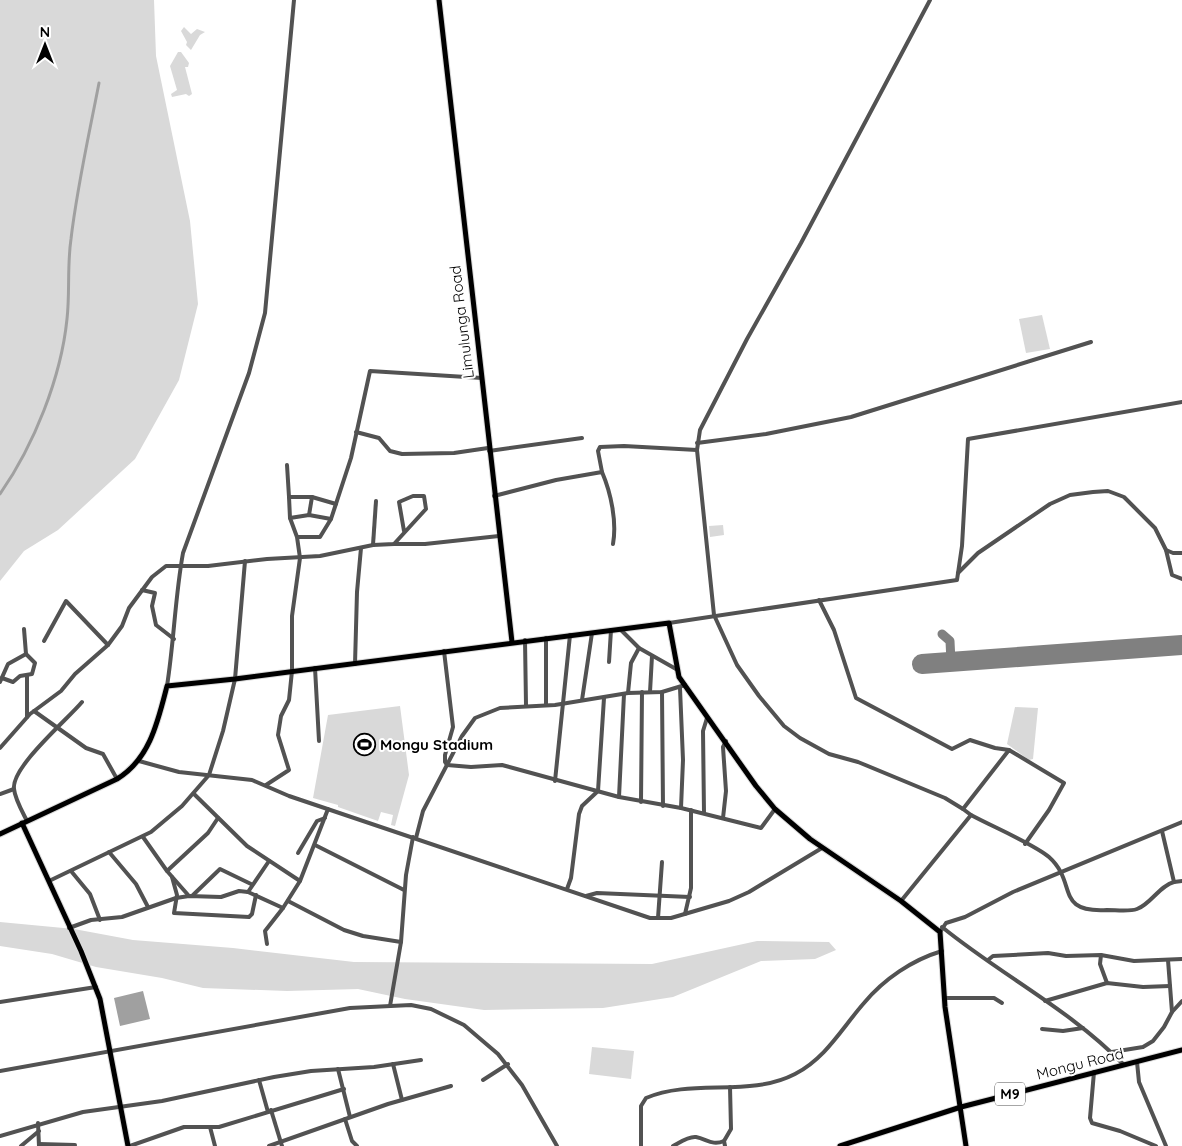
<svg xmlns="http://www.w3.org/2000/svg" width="1182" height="1146" viewBox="0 0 1182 1146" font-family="Quicksand,sans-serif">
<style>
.green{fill:#d9d9d9}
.water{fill:#a0a0a0}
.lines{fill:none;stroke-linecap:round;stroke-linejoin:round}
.canal{stroke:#a0a0a0;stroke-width:3}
.taxiway{stroke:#808080;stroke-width:9}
.runway{stroke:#808080;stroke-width:20}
.major-casing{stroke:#dbdbdb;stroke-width:7}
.minor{stroke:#525252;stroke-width:4}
.major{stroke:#000;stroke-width:5}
.labels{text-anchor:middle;stroke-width:4;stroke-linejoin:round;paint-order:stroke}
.shield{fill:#fff;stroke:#4c4c4c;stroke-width:1}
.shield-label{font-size:14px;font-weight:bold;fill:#000}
.street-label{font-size:15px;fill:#000;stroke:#fff}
.poi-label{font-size:15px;font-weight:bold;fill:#000;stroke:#fff;text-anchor:start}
</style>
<rect width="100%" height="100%" fill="#fff"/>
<!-- green -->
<g class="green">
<polygon points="0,0 154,0 156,56 190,221 198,304 179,380 135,459 58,530 24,551 0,581"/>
<polygon points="184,27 191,34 197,29 205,32 200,35 191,50 186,45 187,42 181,31"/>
<polygon points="178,52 181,52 189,63 188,67 185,67 192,94 189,96 186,94 172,97 171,94 177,90 170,66"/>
<polygon points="1042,315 1050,349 1026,353 1019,319"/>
<polygon points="723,525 724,535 710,537 709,526"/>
<polygon points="400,706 409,775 395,826 391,825 393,815 381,812 378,821 338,807 338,805 313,798 328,715"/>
<polygon points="1015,707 1038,708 1033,759 1029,760 1007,744"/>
<polygon points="0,922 74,929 133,940 233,948 354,962 652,964 757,941 829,942 836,950 815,959 761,961 673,997 603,1008 484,1010 405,999 358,989 287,991 203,988 162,978 96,967 52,954 0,946"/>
<polygon points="592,1047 634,1051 631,1079 589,1074"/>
</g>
<!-- water -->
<polygon class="water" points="143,991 150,1019 120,1026 114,998"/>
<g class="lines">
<!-- canal -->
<path class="canal" d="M 0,494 C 34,445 61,378 67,319 C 70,293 67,266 71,239 C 77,187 89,135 99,83"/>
<!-- taxiway -->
<polyline class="taxiway" points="942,634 950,641 951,662"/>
<!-- runway -->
<polyline class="runway" points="922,664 1182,645"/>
<defs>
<g id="major">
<polyline points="439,0 512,642"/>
<polyline points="22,823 81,951 100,999 128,1146"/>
<path d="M 0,834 L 117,779 C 150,759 158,721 167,686 L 235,679 L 669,623 L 679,677 L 756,786 L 775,809 L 810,839 L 901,901 L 940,932 L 945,1007 L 966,1146"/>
<polyline points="840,1146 961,1107 1182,1050"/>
</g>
</defs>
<!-- major casing -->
<use href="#major" class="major-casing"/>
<!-- minor -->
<g class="minor">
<polyline points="930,0 801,243 747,339 700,430 697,450 714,615 737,665 759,696 784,726 800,738 829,754 858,762 945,798 963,809"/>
<polyline points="356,432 379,438 390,451 402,454 454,453 488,448"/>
<polyline points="697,443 766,434 851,417 1091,342"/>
<polyline points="489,451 582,438"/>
<polyline points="287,465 289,497 312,497 336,504"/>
<polyline points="602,472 598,451 600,447 624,446 697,450"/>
<path d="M 494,496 L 556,480 L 602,472 C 611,493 617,522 613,544"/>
<polyline points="289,497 290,518"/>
<polyline points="309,515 312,497"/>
<polyline points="331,519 351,458 370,371 482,378"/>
<polyline points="394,544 425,544 499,536"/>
<polyline points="373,545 376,501"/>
<polyline points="1166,550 1172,575 1182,579"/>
<polyline points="958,573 978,553 1050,504 1070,495 1093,492 1108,491 1124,497 1155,528 1166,550 1173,553 1182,553"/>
<polyline points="142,590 155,593 152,606 156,625 174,639"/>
<polyline points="819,600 834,630 856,698 952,749 970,740 995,748 1009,750"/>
<polyline points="669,623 957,580 962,546 968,439 1182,402"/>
<polyline points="620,629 639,648 676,669"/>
<polyline points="525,640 526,705"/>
<polyline points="44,641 66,601 108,645"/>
<polyline points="444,651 453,727 445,755 445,762 447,765 471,767 502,765 619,797 681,808 761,828 775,809"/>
<polyline points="609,662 611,630"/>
<polyline points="355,664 357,592 361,548"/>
<polyline points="315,668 319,741"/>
<polyline points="2,678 13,682 20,676 32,674 35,663 26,654"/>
<polyline points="0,682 8,664 26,654 24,629"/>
<path d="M 167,686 C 174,642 175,597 183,553 L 249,373 L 265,313 L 294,0"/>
<polyline points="680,688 683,760 681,808"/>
<polyline points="650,692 652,656"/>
<polyline points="662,692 663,806"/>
<polyline points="628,693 631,663 639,648"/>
<polyline points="582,700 592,633"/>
<polyline points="546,705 546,638"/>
<polyline points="34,711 86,748 103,754 117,779"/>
<polyline points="27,717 27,676"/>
<polyline points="0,748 30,714 61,691 75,674 108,645 122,626 129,608 152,577 166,566 208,566 267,559 320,556 373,545 394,544 426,509 424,496 413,496 399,502 404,531"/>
<polyline points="139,761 179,772 252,780 289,796 650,918 671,918 729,901 749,892 822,848"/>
<polyline points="555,781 570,635"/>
<polyline points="266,785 289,770 278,735 281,716 289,700 292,671 292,616 300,558 297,537 290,518 309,515 331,519 320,537 297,537"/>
<polyline points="0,794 14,789"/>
<polyline points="194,794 247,846 300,881"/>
<polyline points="619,797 624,694"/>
<polyline points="641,802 642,692"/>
<polyline points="704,813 703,731 707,718"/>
<polyline points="971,815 963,809 1009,750 1064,783 1049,810 1025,844"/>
<polyline points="723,818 726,791 723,747 726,741"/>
<path d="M 27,821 C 22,811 15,799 14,789 C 11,767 68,719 82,702"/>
<polyline points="143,837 167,871 189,896"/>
<polyline points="416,838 423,811 462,736 475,718 500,708 555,705 628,693 662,692 685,685"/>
<polyline points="315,845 404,890"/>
<polyline points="109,852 136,884 148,907"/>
<polyline points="298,853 317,821 325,818"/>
<polyline points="71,871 90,894 100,920"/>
<polyline points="167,871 208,833 218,818"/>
<polyline points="172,877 177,895 174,913 249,917 252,914 256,895"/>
<polyline points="49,881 151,832 182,806 209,775 223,731 235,679 245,561"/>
<polyline points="1174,882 1182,881"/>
<polyline points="567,889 571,878 579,814 582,806 598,791 604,698"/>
<polyline points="248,892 269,861"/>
<polyline points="192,896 220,869 251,884"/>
<polyline points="586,896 597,893 690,897"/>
<polyline points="288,901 344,930 363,936 401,942"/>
<path d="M 901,901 L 971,815 C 991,826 1034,844 1049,857 C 1078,883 1054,913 1107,910 C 1116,910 1129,912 1137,909 C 1151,904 1159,886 1174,882 L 1162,831"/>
<polyline points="685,914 691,888 691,810"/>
<polyline points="658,918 662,862"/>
<path d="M 942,927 C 1001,975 1071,1010 1124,1065"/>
<polyline points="69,928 91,920 122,917 176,898 189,896 221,897 239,891 248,892 283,908"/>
<polyline points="940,932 946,923 965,917 1013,892 1182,822"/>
<polyline points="267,944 265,931 283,908 300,881 328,809"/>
<polyline points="1101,955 1100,964 1107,983"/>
<polyline points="988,960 993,956 1048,953 1066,956 1101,955 1134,961 1182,959"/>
<polyline points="944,998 994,998 1002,1003"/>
<polyline points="1045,1001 1107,983 1143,987 1170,986"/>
<polyline points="0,1002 96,987"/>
<polyline points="390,1006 401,942 406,875 413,837"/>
<polyline points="1172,1012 1182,1001"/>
<polyline points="1042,1029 1063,1031 1083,1028"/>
<polyline points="1112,1052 1143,1047 1153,1041 1164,1027 1172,1012 1168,960"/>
<polyline points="1137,1062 1139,1082 1166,1146"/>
<polyline points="393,1064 402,1100"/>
<polyline points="338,1069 350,1117"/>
<polyline points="0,1071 350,1008 411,1005 431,1009 464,1025 498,1054 522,1085 557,1146"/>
<polyline points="1094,1072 1090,1118 1092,1123 1120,1131 1156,1146"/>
<polyline points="259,1080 268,1112"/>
<polyline points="483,1080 508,1064"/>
<polyline points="271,1110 282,1146"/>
<polyline points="345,1119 352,1141 357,1146"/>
<polyline points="38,1123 39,1146"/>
<polyline points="210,1127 215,1146"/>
<polyline points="0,1136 83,1112 162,1101 274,1077 311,1071 374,1067 421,1060"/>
<polyline points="39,1144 75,1145"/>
<polyline points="21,1146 39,1131"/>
<polyline points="130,1146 184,1127 219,1127 344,1089"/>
<polyline points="269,1146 388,1104 451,1086"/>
<path d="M 641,1146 L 641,1106 L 646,1098 C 693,1078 749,1098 795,1074 C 826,1058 842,1028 864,1003 C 884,979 912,960 942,951"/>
<path d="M 673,1146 C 679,1143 688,1136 696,1137 C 707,1139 712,1146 724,1141"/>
<polyline points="725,1146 724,1141 731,1129 730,1087"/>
</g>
<!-- major -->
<use href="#major" class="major"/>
</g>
<!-- icons -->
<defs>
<symbol id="stadium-ring" viewBox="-11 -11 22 22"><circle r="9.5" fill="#fff" stroke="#000" stroke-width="1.5"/><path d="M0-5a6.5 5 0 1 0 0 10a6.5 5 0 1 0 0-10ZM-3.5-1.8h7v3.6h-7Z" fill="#000"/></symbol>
</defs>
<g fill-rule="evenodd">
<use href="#stadium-ring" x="352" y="732" width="25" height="25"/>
</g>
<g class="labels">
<!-- shield labels -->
<rect class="shield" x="995" y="1082.5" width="30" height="23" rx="4"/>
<g class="shield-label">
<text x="1010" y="1099">M9</text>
</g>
<!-- street labels -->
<g class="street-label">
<text transform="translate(462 322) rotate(-97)" y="5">Limulunga Road</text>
<text transform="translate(1080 1064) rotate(-14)" y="5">Mongu Road</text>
</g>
<!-- poi labels -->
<g class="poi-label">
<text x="380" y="750">Mongu Stadium</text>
</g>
</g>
<!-- north arrow -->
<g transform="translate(45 45)" stroke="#ffffff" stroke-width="4" paint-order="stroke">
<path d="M0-4L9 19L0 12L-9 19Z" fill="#000000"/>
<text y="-8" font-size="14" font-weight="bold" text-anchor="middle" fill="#000000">N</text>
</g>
</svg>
